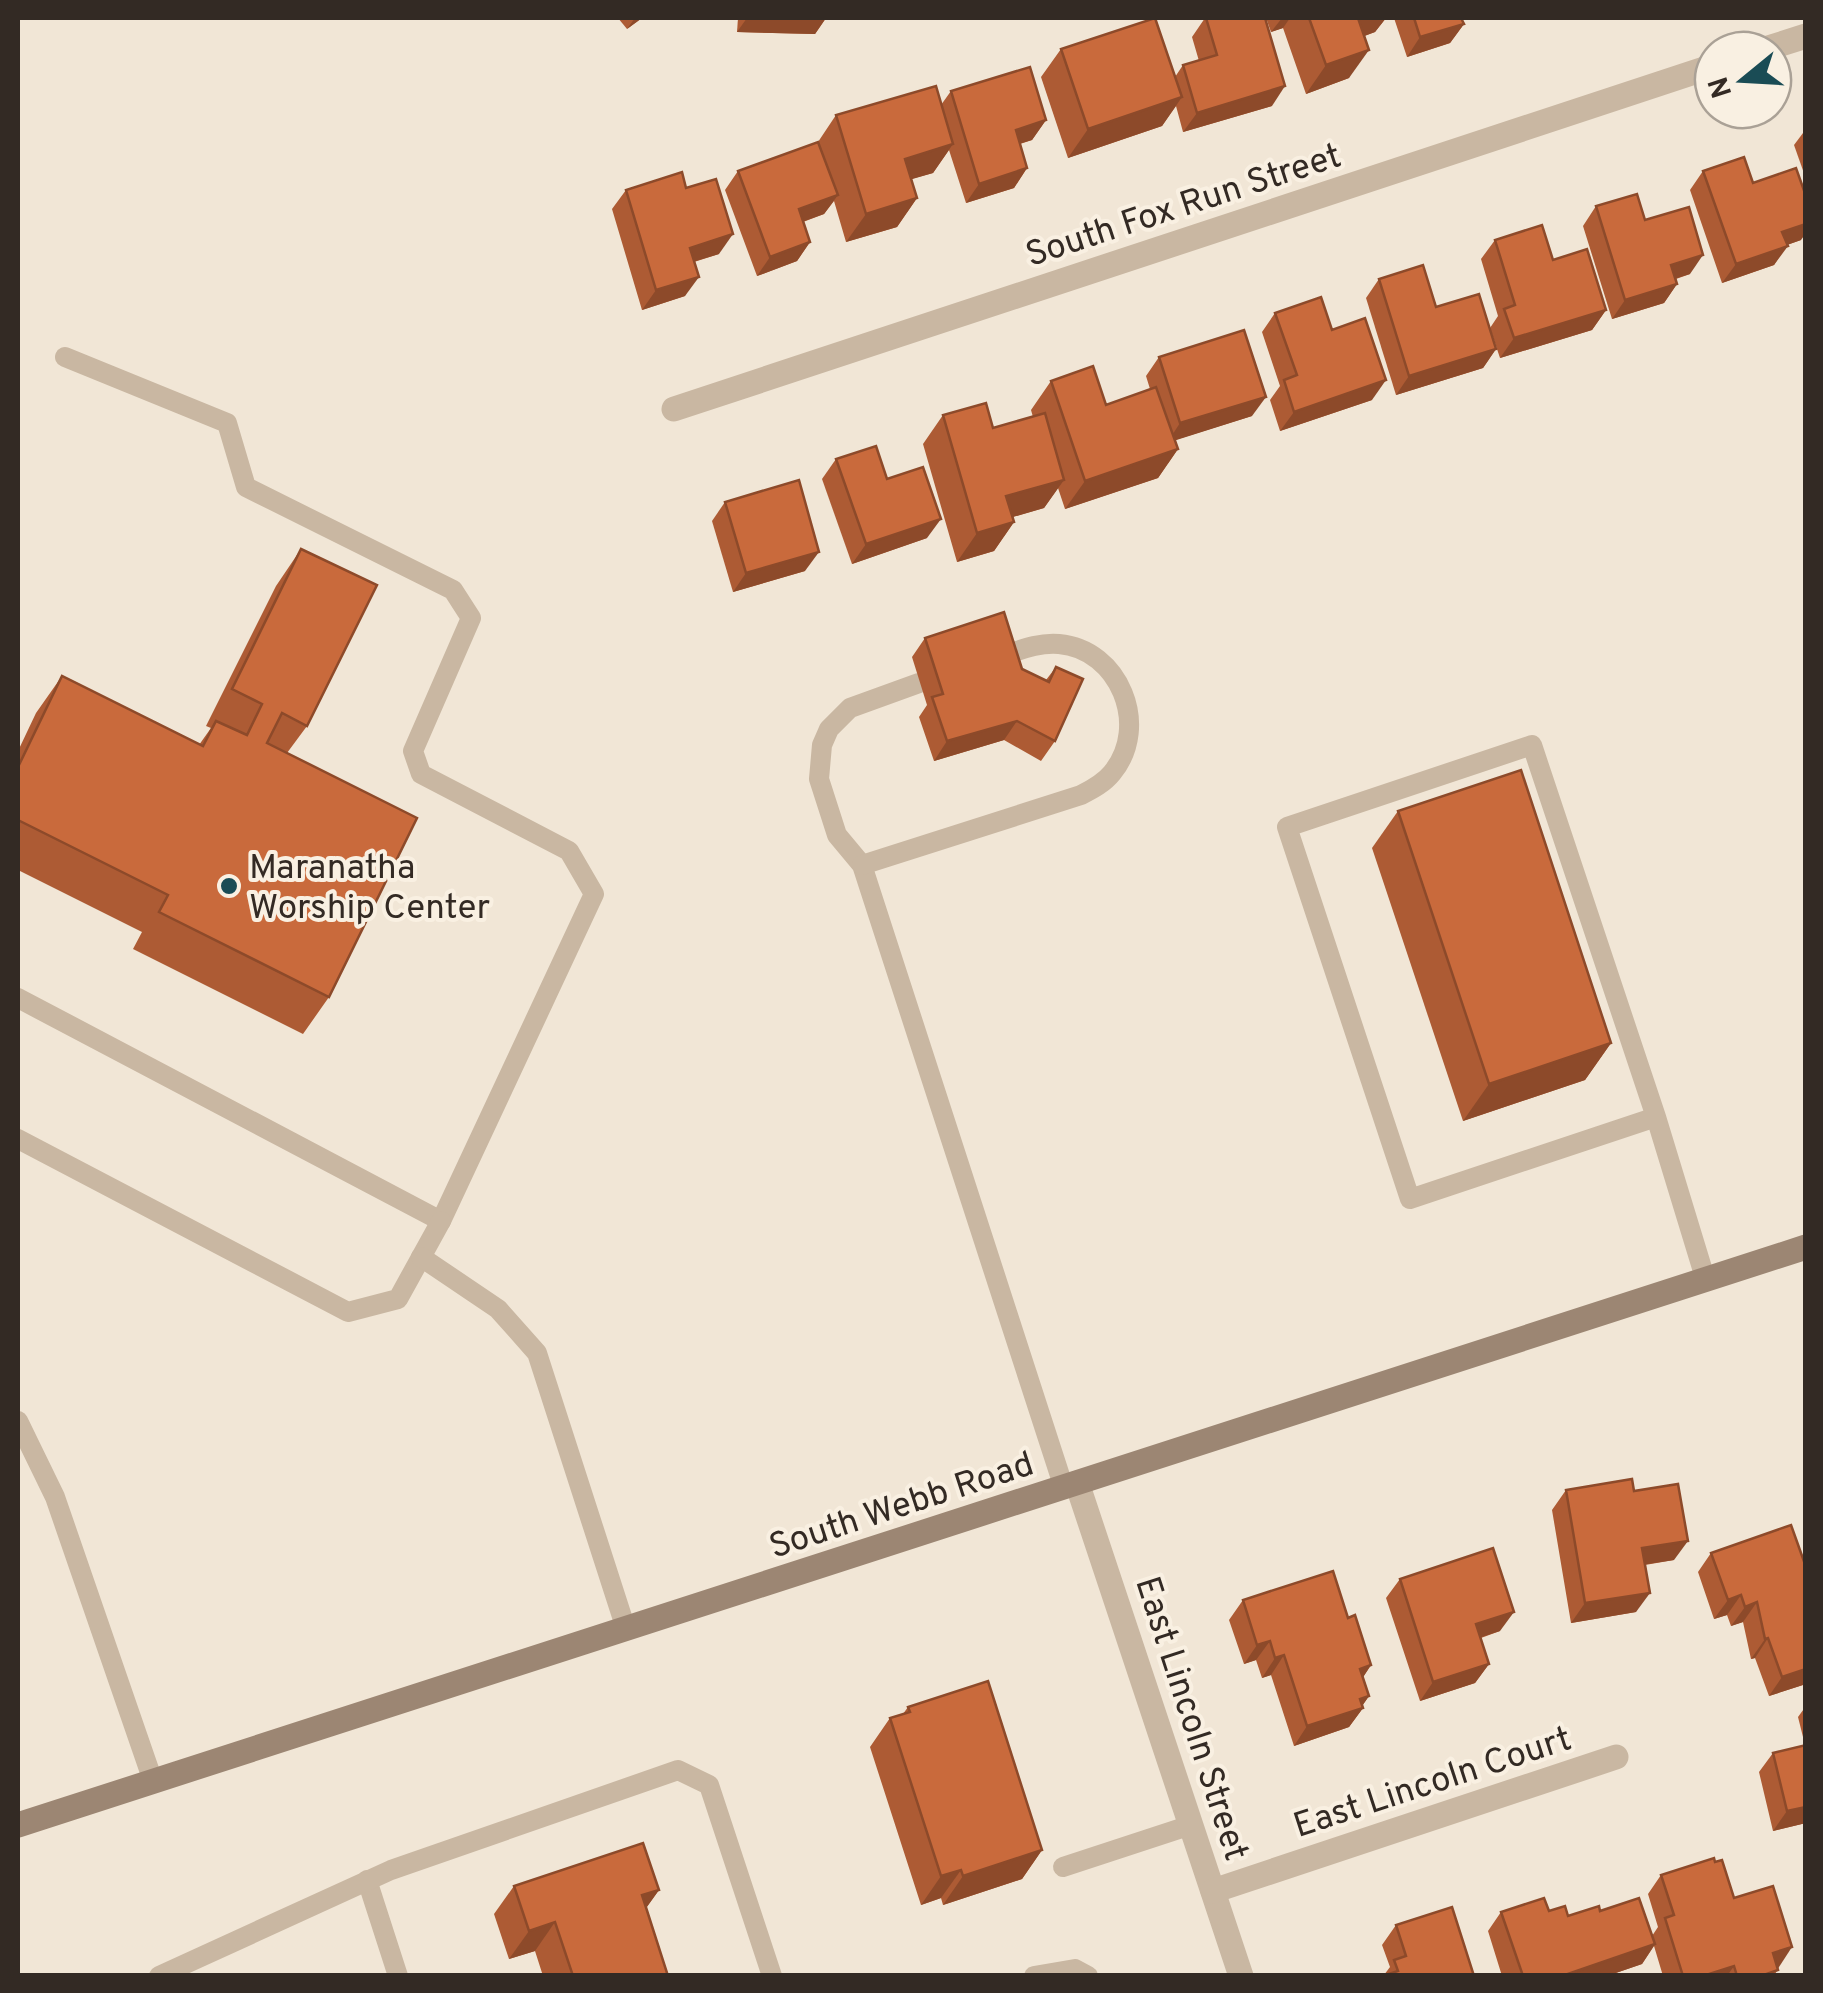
<svg xmlns="http://www.w3.org/2000/svg" width="1823" height="1993" viewBox="0 0 1823 1993" font-family="Overpass,sans-serif">
<style>
.lines{fill:none;stroke-linecap:round;stroke-linejoin:round}
.service{stroke:#c9b7a2;stroke-width:20}
.minor{stroke:#c9b7a2;stroke-width:25}
.secondary{stroke:#9c8673;stroke-width:25}
.wall{fill:#ad5b34}
.shaded-wall{fill:#8d4a2a}
.building{fill:#c96a3c;stroke:#8d4a2a;stroke-width:2.5}
.poi-dot{fill:#1a4c55;stroke:#f9f0e2;stroke-width:4}
.labels{text-anchor:middle;stroke-width:8;stroke-linejoin:round;paint-order:stroke}
.street-label{font-size:35px;fill:#332a24;stroke:#f9f0e2}
.poi-label{font-size:35px;fill:#332a24;stroke:#f9f0e2;text-anchor:start}
</style>
<rect width="100%" height="100%" fill="#f1e6d6"/>
<g class="lines">
<!-- service -->
<g class="service">
<polyline points="919,683 850,708 829,729 822,745 819,779 837,835 862,865 1064,1488"/>
<path d="M 862,865 L 1081,795 C 1093,789 1104,783 1112,773 C 1151,726 1119,649 1059,644 C 1038,642 1018,651 999,657"/>
<polyline points="18,998 441,1221 594,894 569,851 421,774 413,751 471,618 453,590 246,487 227,423 65,357"/>
<polyline points="1656,1117 1410,1199 1287,827 1532,745 1656,1117 1706,1281"/>
<polyline points="18,1139 348,1312 398,1299 441,1221"/>
<polyline points="421,1257 498,1309 537,1353 626,1629"/>
<polyline points="18,1421 55,1497 153,1781"/>
<polyline points="1063,1867 1191,1825"/>
<polyline points="367,1880 398,1976"/>
<polyline points="159,1976 391,1870 678,1770 709,1785 772,1976"/>
<polyline points="1034,1976 1075,1969 1088,1976"/>
</g>
<!-- minor -->
<g class="minor">
<polyline points="1762,50 1806,36"/>
<polyline points="674,409 1713,66"/>
<polyline points="1077,1483 1241,1976"/>
<polyline points="1213,1891 1616,1757"/>
</g>
<!-- secondary -->
<polyline class="secondary" points="18,1825 1806,1247"/>
</g>
<!-- wall -->
<g class="wall">
<polygon points="618,18 642,18 627,29"/>
<polygon points="738,18 826,18 815,34 737,32"/>
<polygon points="1205,18 1272,106 1183,132 1176,106 1162,126 1068,158 1041,77 1061,49 1175,77 1183,65 1199,61 1192,37"/>
<polygon points="1266,18 1386,18 1375,32 1364,36 1349,78 1306,94 1283,28 1271,32"/>
<polygon points="1394,18 1461,18 1464,24 1450,43 1407,57"/>
<polygon points="951,91 1046,120 1032,140 1020,144 1027,168 1014,188 966,203 949,150 933,173 911,179 917,198 897,227 846,242 834,201 824,214 803,222 810,242 797,261 757,276 725,190 738,171 818,142 836,115 941,105"/>
<polygon points="1806,129 1806,179 1794,145"/>
<polygon points="1703,171 1753,183 1801,240 1787,245 1774,265 1722,283 1690,190"/>
<polygon points="686,188 719,254 694,262 685,296 642,310 612,209 626,190"/>
<polygon points="1596,206 1645,220 1690,274 1676,279 1677,284 1664,303 1612,319 1583,226"/>
<polygon points="1495,240 1553,260 1606,310 1592,330 1500,358 1490,328 1498,316 1481,259"/>
<polygon points="1379,279 1436,307 1496,349 1483,368 1396,395 1366,298"/>
<polygon points="1275,313 1332,330 1372,400 1280,431 1270,400 1280,386 1262,332"/>
<polygon points="1159,357 1252,416 1175,440 1178,449 1158,478 1065,509 1058,488 1044,508 1012,517 1014,522 994,551 957,562 923,444 943,415 993,428 1033,417 1031,410 1051,381 1106,405 1150,389 1146,376"/>
<polygon points="836,459 927,538 852,564 822,479"/>
<polygon points="725,502 805,571 733,592 712,521"/>
<polygon points="301,549 307,726 287,753 329,997 303,1034 133,949 142,932 18,870 18,751 36,713 62,676 199,745 211,728 206,726 276,586"/>
<polygon points="925,638 1022,669 1046,680 1056,667 1055,741 1041,761 1004,740 934,761 919,717 927,705 912,657"/>
<polygon points="1398,811 1611,1043 1585,1080 1463,1121 1372,848"/>
<polygon points="1566,1490 1634,1491 1674,1560 1645,1565 1636,1612 1571,1623 1552,1510"/>
<polygon points="1711,1553 1806,1567 1806,1684 1769,1696 1755,1658 1751,1659 1743,1622 1731,1626 1727,1615 1714,1619 1698,1572"/>
<polygon points="1400,1579 1500,1631 1481,1638 1489,1664 1475,1683 1420,1701 1386,1598"/>
<polygon points="1243,1600 1348,1618 1371,1665 1363,1677 1369,1696 1362,1706 1363,1708 1349,1727 1294,1746 1271,1675 1262,1678 1256,1660 1244,1664 1229,1620"/>
<polygon points="1806,1706 1806,1823 1773,1831 1759,1772 1773,1753 1805,1745 1798,1717"/>
<polygon points="908,1707 1042,1850 1022,1879 943,1905 941,1898 921,1905 870,1747 890,1718 903,1714"/>
<polygon points="1661,1875 1734,1898 1779,1967 1774,1976 1663,1976 1654,1946 1642,1964 1607,1976 1502,1976 1488,1931 1501,1912 1568,1916 1600,1911 1652,1936 1658,1927 1648,1894"/>
<polygon points="514,1886 659,1890 646,1908 668,1976 543,1976 535,1951 509,1959 494,1914"/>
<polygon points="1396,1925 1474,1976 1384,1975 1390,1967 1382,1945"/>
</g>
<!-- shaded-wall -->
<g class="shaded-wall">
<polygon points="635,18 642,18 627,29"/>
<polygon points="747,18 826,18 815,34 737,32"/>
<polygon points="1282,18 1290,18 1283,28 1271,32"/>
<polygon points="1357,18 1386,18 1375,32 1338,46"/>
<polygon points="1464,24 1450,43 1407,57 1420,37"/>
<polygon points="1369,50 1349,78 1306,94 1326,65"/>
<polygon points="1285,86 1272,106 1183,132 1197,113"/>
<polygon points="1182,97 1162,126 1068,158 1088,129"/>
<polygon points="1046,120 1032,140 1002,149 1016,130"/>
<polygon points="953,144 933,173 885,187 905,159"/>
<polygon points="1027,168 1014,188 966,203 979,184"/>
<polygon points="838,195 824,214 785,228 799,209"/>
<polygon points="917,198 897,227 846,242 866,214"/>
<polygon points="1806,224 1806,233 1801,240 1769,251 1782,232"/>
<polygon points="733,234 719,254 676,267 690,248"/>
<polygon points="810,242 797,261 757,276 770,257"/>
<polygon points="1788,246 1774,265 1722,283 1736,264"/>
<polygon points="1703,255 1690,274 1658,284 1671,265"/>
<polygon points="699,277 685,296 642,310 656,290"/>
<polygon points="1677,284 1664,303 1612,319 1625,300"/>
<polygon points="1606,310 1592,330 1500,358 1514,338"/>
<polygon points="1496,349 1483,368 1396,395 1409,376"/>
<polygon points="1386,380 1372,400 1280,431 1294,412"/>
<polygon points="1266,397 1252,416 1167,443 1180,423"/>
<polygon points="1178,449 1158,478 1065,509 1085,481"/>
<polygon points="1064,480 1044,508 986,525 1006,496"/>
<polygon points="941,519 927,538 852,564 866,544"/>
<polygon points="1014,522 994,551 957,562 977,533"/>
<polygon points="819,552 805,571 733,592 746,573"/>
<polygon points="1017,721 1004,740 934,761 947,741"/>
<polygon points="1611,1043 1585,1080 1463,1121 1489,1084"/>
<polygon points="1688,1541 1674,1560 1628,1567 1642,1548"/>
<polygon points="1650,1593 1636,1612 1571,1623 1585,1603"/>
<polygon points="1741,1595 1727,1615 1714,1619 1728,1600"/>
<polygon points="1757,1602 1743,1622 1731,1626 1745,1607"/>
<polygon points="1514,1612 1500,1631 1463,1643 1476,1624"/>
<polygon points="1768,1638 1755,1658 1751,1659 1765,1639"/>
<polygon points="1270,1641 1256,1660 1244,1664 1257,1645"/>
<polygon points="1284,1655 1271,1675 1262,1678 1275,1658"/>
<polygon points="1489,1664 1475,1683 1420,1701 1433,1682"/>
<polygon points="1371,1665 1358,1685 1360,1669"/>
<polygon points="1806,1669 1806,1684 1769,1696 1782,1677"/>
<polygon points="1369,1696 1360,1709 1363,1708 1349,1727 1294,1746 1307,1726 1360,1699"/>
<polygon points="1806,1807 1806,1823 1773,1831 1787,1811"/>
<polygon points="1042,1850 1022,1879 943,1905 963,1876"/>
<polygon points="961,1870 941,1898 921,1905 941,1876"/>
<polygon points="659,1890 639,1918 642,1895"/>
<polygon points="555,1922 535,1951 509,1959 529,1931"/>
<polygon points="1655,1944 1642,1964 1607,1976 1562,1976"/>
<polygon points="1792,1947 1779,1967 1759,1972 1773,1953"/>
<polygon points="1734,1966 1727,1976 1703,1976"/>
</g>
<!-- building -->
<g class="building">
<polygon points="1155,18 1182,97 1088,129 1061,49"/>
<polygon points="1206,18 1265,18 1285,86 1197,113 1183,65 1217,55"/>
<polygon points="1309,18 1358,18 1369,50 1326,65"/>
<polygon points="1414,18 1461,18 1464,24 1420,37"/>
<polygon points="1030,67 1046,120 1016,130 1027,168 979,184 951,91"/>
<polygon points="936,86 953,144 905,159 917,198 866,214 836,115"/>
<polygon points="818,142 838,195 799,209 810,242 770,257 738,171"/>
<polygon points="1744,157 1753,183 1796,168 1806,196 1806,224 1782,232 1788,246 1736,264 1703,171"/>
<polygon points="682,172 686,188 716,179 733,234 690,248 699,277 656,290 626,190"/>
<polygon points="1637,194 1645,220 1689,207 1703,255 1671,265 1677,284 1625,300 1596,206"/>
<polygon points="1542,225 1553,260 1587,249 1606,310 1514,338 1504,309 1515,305 1495,240"/>
<polygon points="1423,265 1436,307 1479,294 1496,349 1409,376 1379,279"/>
<polygon points="1321,297 1332,330 1365,318 1386,380 1294,412 1284,380 1297,375 1275,313"/>
<polygon points="1244,330 1266,397 1180,423 1159,357"/>
<polygon points="1093,366 1106,405 1156,387 1178,449 1085,481 1051,381"/>
<polygon points="986,403 993,428 1045,413 1064,480 1006,496 1014,522 977,533 943,415"/>
<polygon points="876,446 887,479 923,467 941,519 866,544 836,459"/>
<polygon points="799,480 819,552 746,573 725,502"/>
<polygon points="301,549 377,585 307,726 282,713 267,743 417,818 329,997 159,912 168,895 18,820 18,767 62,676 203,746 216,721 247,735 262,704 232,689"/>
<polygon points="1004,612 1022,669 1049,682 1056,667 1083,679 1055,741 1017,721 947,741 932,697 943,694 925,638"/>
<polygon points="1521,770 1611,1043 1489,1084 1398,811"/>
<polygon points="1632,1479 1634,1491 1678,1484 1688,1541 1642,1548 1650,1593 1585,1603 1566,1490"/>
<polygon points="1791,1525 1806,1567 1806,1669 1782,1677 1768,1638 1765,1639 1757,1602 1745,1607 1741,1595 1728,1600 1711,1553"/>
<polygon points="1493,1548 1514,1612 1476,1624 1489,1664 1433,1682 1400,1579"/>
<polygon points="1333,1571 1348,1618 1355,1615 1371,1665 1360,1669 1369,1696 1360,1699 1363,1708 1307,1726 1284,1655 1275,1658 1270,1641 1257,1645 1243,1600"/>
<polygon points="988,1681 1042,1850 963,1876 961,1870 941,1876 890,1718 910,1712 908,1707"/>
<polygon points="1806,1745 1806,1807 1787,1811 1773,1753"/>
<polygon points="643,1843 659,1890 642,1895 668,1976 573,1976 555,1922 529,1931 514,1886"/>
<polygon points="1714,1858 1715,1862 1722,1860 1734,1898 1773,1886 1792,1947 1773,1953 1778,1970 1761,1976 1737,1976 1734,1966 1703,1976 1683,1976 1665,1918 1674,1915 1661,1875"/>
<polygon points="1544,1898 1549,1911 1565,1906 1568,1916 1599,1906 1600,1911 1639,1898 1655,1944 1562,1976 1523,1976 1501,1912"/>
<polygon points="1452,1907 1474,1976 1383,1976 1398,1971 1394,1960 1406,1956 1396,1925"/>
</g>
<!-- markers -->
<circle class="poi-dot" cx="229" cy="886" r="10"/>
<g class="labels">
<!-- street labels -->
<g class="street-label">
<text transform="translate(1183 204) rotate(-18)" y="12">South Fox Run Street</text>
<text transform="translate(901 1504) rotate(-18)" y="12">South Webb Road</text>
<text transform="translate(1193 1718) rotate(72)" y="12">East Lincoln Street</text>
<text transform="translate(1432 1781) rotate(-18)" y="12">East Lincoln Court</text>
</g>
<!-- poi labels -->
<g class="poi-label">
<text x="249" y="878">Maranatha<tspan x="249" dy="40">Worship Center</tspan></text>
</g>
</g>
<!-- border -->
<rect width="1823" height="1993" fill="none" stroke="#332a24" stroke-width="40"/>
<!-- north arrow -->
<g transform="translate(1743 80) rotate(252)"><circle r="48" fill="#f9f0e2" stroke="#aaa196" stroke-width="2.5"/>
<path d="M0-8L18 38L0 25L-18 38Z" fill="#1a4c55"/>
<text y="-15" font-size="28" font-weight="bold" text-anchor="middle" fill="#332a24">N</text>
</g>
</svg>
